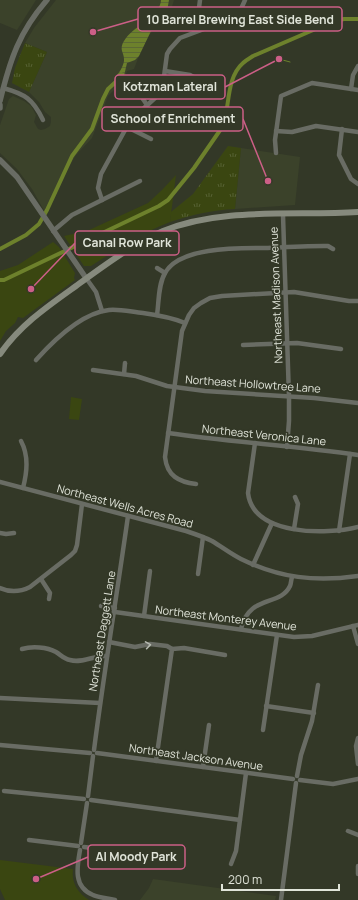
<svg xmlns="http://www.w3.org/2000/svg" width="358" height="900" viewBox="0 0 358 900" font-family="Manrope,sans-serif">
<style>
.built{fill:#3b422a}
.grass{fill:url(#grass-tufts)}
.green{fill:#3a4611}
.water{fill:url(#water-rules)}
.lines{fill:none;stroke-linecap:round;stroke-linejoin:round}
.stream{stroke:#6d812c;stroke-width:1}
.canal{stroke:#6d812c;stroke-width:4}
.minor{stroke:#696c64;stroke-width:4.5}
.tertiary{stroke:#696c64;stroke-width:5.5}
.secondary{stroke:#868a7d;stroke-width:6}
.oneway{stroke:#b6bab0}
.labels{text-anchor:middle;stroke-width:3.5;stroke-linejoin:round;paint-order:stroke}
.street-label{font-size:11px;fill:#e0e4d9;stroke:#333827}
.leader{fill:none;stroke:#cc5f87;stroke-width:1.5}
.callout-dot{fill:#cc5f87;stroke:#333827;stroke-width:1.5}
.callout{fill:#333827;stroke:#cc5f87;stroke-width:1.5}
.callout-label{font-size:12px;text-anchor:middle;font-weight:bold;fill:#e0e4d9}
</style>
<defs>
<pattern id="grass-tufts" width="24" height="20" patternUnits="userSpaceOnUse"><rect width="24" height="20" fill="#3a4611"/><path d="M3 7l-1-3M5 7V3M7 7l1-3M15 17l-1-3M17 17v-4M19 17l1-3" fill="none" stroke="#566133"/></pattern>
<pattern id="water-rules" width="6" height="5" patternUnits="userSpaceOnUse"><rect width="6" height="5" fill="#6d812c"/><path d="M0 2.5h6" fill="none" stroke="#5c6934"/></pattern>
</defs>
<rect width="100%" height="100%" fill="#333827"/>
<!-- built -->
<g class="built">
<polygon points="0,0 36,0 17,30 0,23"/>
<polygon points="56,0 174,0 168,20 164,18 150,34 142,48 134,69 127,71 124,80 108,96 92,138 76,155 68,168 46,214 32,189 17,169 0,153 0,125 9,99 13,96 24,101 31,106 36,115 34,122 38,129 41,130 45,129 50,126 51,122 51,117 45,112 39,102 29,92 47,52 25,43 34,28"/>
<polygon points="241,148 300,157 295,205 235,209"/>
<polygon points="153,879 276,896 275,900 140,900 149,888"/>
</g>
<!-- grass -->
<g class="grass">
<polygon points="25,43 47,52 29,92 12,83 15,68"/>
<path d="M 228,146 L 241,148 L 235,209 C 212,210 191,215 170,222 L 171,212 L 193,194 Z"/>
</g>
<!-- green -->
<g class="green">
<path d="M 176,175 L 170,222 C 141,233 116,250 91,266 L 84,266 L 64,236 L 87,231 L 148,203 L 162,190 Z"/>
<polygon points="53,242 59,247 75,273 74,278 75,280 23,318 18,317 15,323 6,331 0,341 0,271 18,265"/>
<polygon points="71,397 82,399 79,420 69,419"/>
<path d="M 0,860 L 73,869 C 71,883 78,893 89,900 L 5,900 L 0,889 Z"/>
</g>
<!-- water -->
<path class="water" d="M 161,0 L 169,0 L 167,11 L 151,31 L 139,56 L 135,60 L 127,63 L 123,80 L 115,78 C 119,73 123,67 124,61 C 125,52 117,50 126,38 C 135,26 161,14 161,0 Z"/>
<g class="lines">
<!-- stream -->
<polyline class="stream" points="278,55 279,59 290,62"/>
<!-- canal -->
<g class="canal">
<polyline points="0,249 26,235 39,224 47,210 72,156 92,129 103,99 108,89 120,78 121,74"/>
<path d="M 0,280 L 4,280 L 159,206 L 168,200 L 194,168 L 223,126 C 230,106 226,78 243,63 C 246,60 250,58 253,56 L 334,21 L 344,19 L 358,19"/>
</g>
<!-- minor -->
<g class="minor">
<polyline points="200,0 198,16 200,30"/>
<polyline points="165,71 190,75 197,79"/>
<path d="M 3,88 C 25,94 33,99 43,120"/>
<polyline points="351,89 353,75 358,66"/>
<polyline points="143,99 147,105"/>
<polyline points="127,127 151,139"/>
<polyline points="342,129 339,155 351,179 358,184"/>
<polyline points="276,131 292,132 316,126 358,132"/>
<polyline points="276,153 275,140 281,96 312,83 358,90"/>
<polyline points="102,200 98,188 101,174 130,121 155,98 160,92 163,84 167,54 170,49 180,38 228,20 235,15 241,9 245,0"/>
<polyline points="283,215 289,397 289,421 287,447"/>
<polyline points="53,231 72,215 140,181"/>
<polyline points="157,268 165,273"/>
<polyline points="86,278 96,292 102,311"/>
<path d="M 157,315 C 159,302 158,285 165,273 C 180,246 241,248 268,248 C 287,247 305,246 324,246 L 328,246 L 333,249"/>
<polyline points="243,345 297,343 341,349"/>
<path d="M 36,360 C 53,341 82,313 109,310 C 120,309 132,312 143,313 C 157,315 171,317 185,323"/>
<polyline points="93,370 136,376 167,386 205,391 314,398 358,403"/>
<polyline points="124,374 125,363"/>
<path d="M 168,433 C 231,442 295,446 358,455"/>
<path d="M 21,441 C 29,456 27,472 23,488"/>
<path d="M 255,443 L 248,493 C 253,536 327,535 358,527"/>
<path d="M 0,482 L 186,531 C 195,534 204,537 212,541 C 222,547 231,554 241,559 C 280,578 315,582 358,576"/>
<path d="M 196,484 C 179,482 167,476 165,457 L 182,331 L 189,315 L 194,308 L 201,303 L 210,298 L 222,296 L 294,292 L 349,301 L 358,301"/>
<polyline points="294,529 298,504 295,497"/>
<polyline points="339,531 350,454"/>
<polyline points="0,533 6,534 14,533"/>
<polyline points="253,565 272,523"/>
<polyline points="198,574 203,537"/>
<polyline points="41,579 50,593 49,599"/>
<path d="M 0,588 C 11,593 20,592 30,587 L 71,555 L 75,551 L 77,545 L 82,504"/>
<polyline points="101,606 115,608"/>
<polyline points="115,612 294,637 312,636 358,625"/>
<polyline points="144,616 150,571"/>
<polyline points="353,626 358,644"/>
<path d="M 241,629 C 249,594 280,607 290,586 C 291,584 291,580 292,577"/>
<polyline points="109,642 135,647 150,644 167,646 172,649 156,761"/>
<path d="M 22,649 C 32,646 47,647 56,652 C 61,655 64,659 70,660 C 82,664 94,655 107,656"/>
<polyline points="172,649 184,648 225,655"/>
<polyline points="0,698 100,703"/>
<polyline points="266,706 314,713"/>
<polyline points="263,730 277,635"/>
<polyline points="358,738 356,746 358,764"/>
<polyline points="0,745 90,753"/>
<path d="M 94,750 C 104,672 117,594 128,516"/>
<polyline points="97,753 293,779"/>
<polyline points="203,767 209,725"/>
<polyline points="297,776 301,755 312,721 318,685"/>
<polyline points="300,780 333,784 358,779"/>
<polyline points="4,791 84,799"/>
<polyline points="88,796 93,756"/>
<polyline points="91,800 240,820"/>
<polyline points="348,831 358,835"/>
<polyline points="29,840 78,846"/>
<polyline points="81,843 87,803"/>
<polyline points="84,847 174,858"/>
<path d="M 80,850 C 77,867 73,887 93,895 C 99,898 108,898 115,900"/>
<polyline points="231,864 236,851 246,773"/>
<polyline points="358,866 358,874"/>
<polyline points="281,900 296,783"/>
</g>
<!-- tertiary -->
<g class="tertiary">
<path d="M 0,101 C 10,60 19,32 47,0"/>
<polyline points="0,105 0,108"/>
<polyline points="0,160 17,177 86,278"/>
</g>
<!-- secondary -->
<path class="secondary" d="M 0,354 C 20,325 48,306 76,286 C 102,267 133,244 163,231 C 222,207 295,216 358,212"/>
</g>
<!-- one-way arrows -->
<defs><path id="oneway-chevron" d="M-2-3.5L2.5 0L-2 3.5" fill="none" stroke-width="1.6" stroke-linecap="round" stroke-linejoin="round"/></defs>
<use class="oneway" href="#oneway-chevron" transform="translate(148 645) rotate(-9)"/>
<g class="labels">
<!-- street labels -->
<g class="street-label">
<text transform="translate(276 295) rotate(-92)" y="4">Northeast Madison Avenue</text>
<text transform="translate(253 384) rotate(4)" y="4">Northeast Hollowtree Lane</text>
<text transform="translate(264 435) rotate(6)" y="4">Northeast Veronica Lane</text>
<text transform="translate(125 506) rotate(15)" y="4">Northeast Wells Acres Road</text>
<text transform="translate(226 618) rotate(7)" y="4">Northeast Monterey Avenue</text>
<text transform="translate(102 631) rotate(-81)" y="4">Northeast Daggett Lane</text>
<text transform="translate(196 757) rotate(8)" y="4">Northeast Jackson Avenue</text>
</g>
</g>
<!-- callouts -->
<path class="leader" d="M93 32L138 19M279 59L225 87M268 181L243 119M31 289L75 243M36 879L88 857"/>
<g class="callout-dot">
<circle cx="93" cy="32" r="4"/>
<circle cx="279" cy="59" r="4"/>
<circle cx="268" cy="181" r="4"/>
<circle cx="31" cy="289" r="4"/>
<circle cx="36" cy="879" r="4"/>
</g>
<g class="callout">
<rect x="138" y="7" width="204" height="24" rx="4"/>
<rect x="115" y="75" width="110" height="24" rx="4"/>
<rect x="102" y="107" width="141" height="24" rx="4"/>
<rect x="75" y="231" width="104" height="24" rx="4"/>
<rect x="88" y="845" width="97" height="24" rx="4"/>
</g>
<g class="callout-label">
<text x="240" y="24">10 Barrel Brewing East Side Bend</text>
<text x="170" y="91">Kotzman Lateral</text>
<text x="173" y="123">School of Enrichment</text>
<text x="127" y="247">Canal Row Park</text>
<text x="136" y="861">Al Moody Park</text>
</g>
<!-- scale -->
<path d="M222 884v6h117v-6" fill="none" stroke="#e0e4d9" stroke-width="2"/>
<text x="228" y="884" font-size="12" fill="#e0e4d9" stroke="#333827" stroke-width="3" paint-order="stroke">200 m</text>
</svg>
